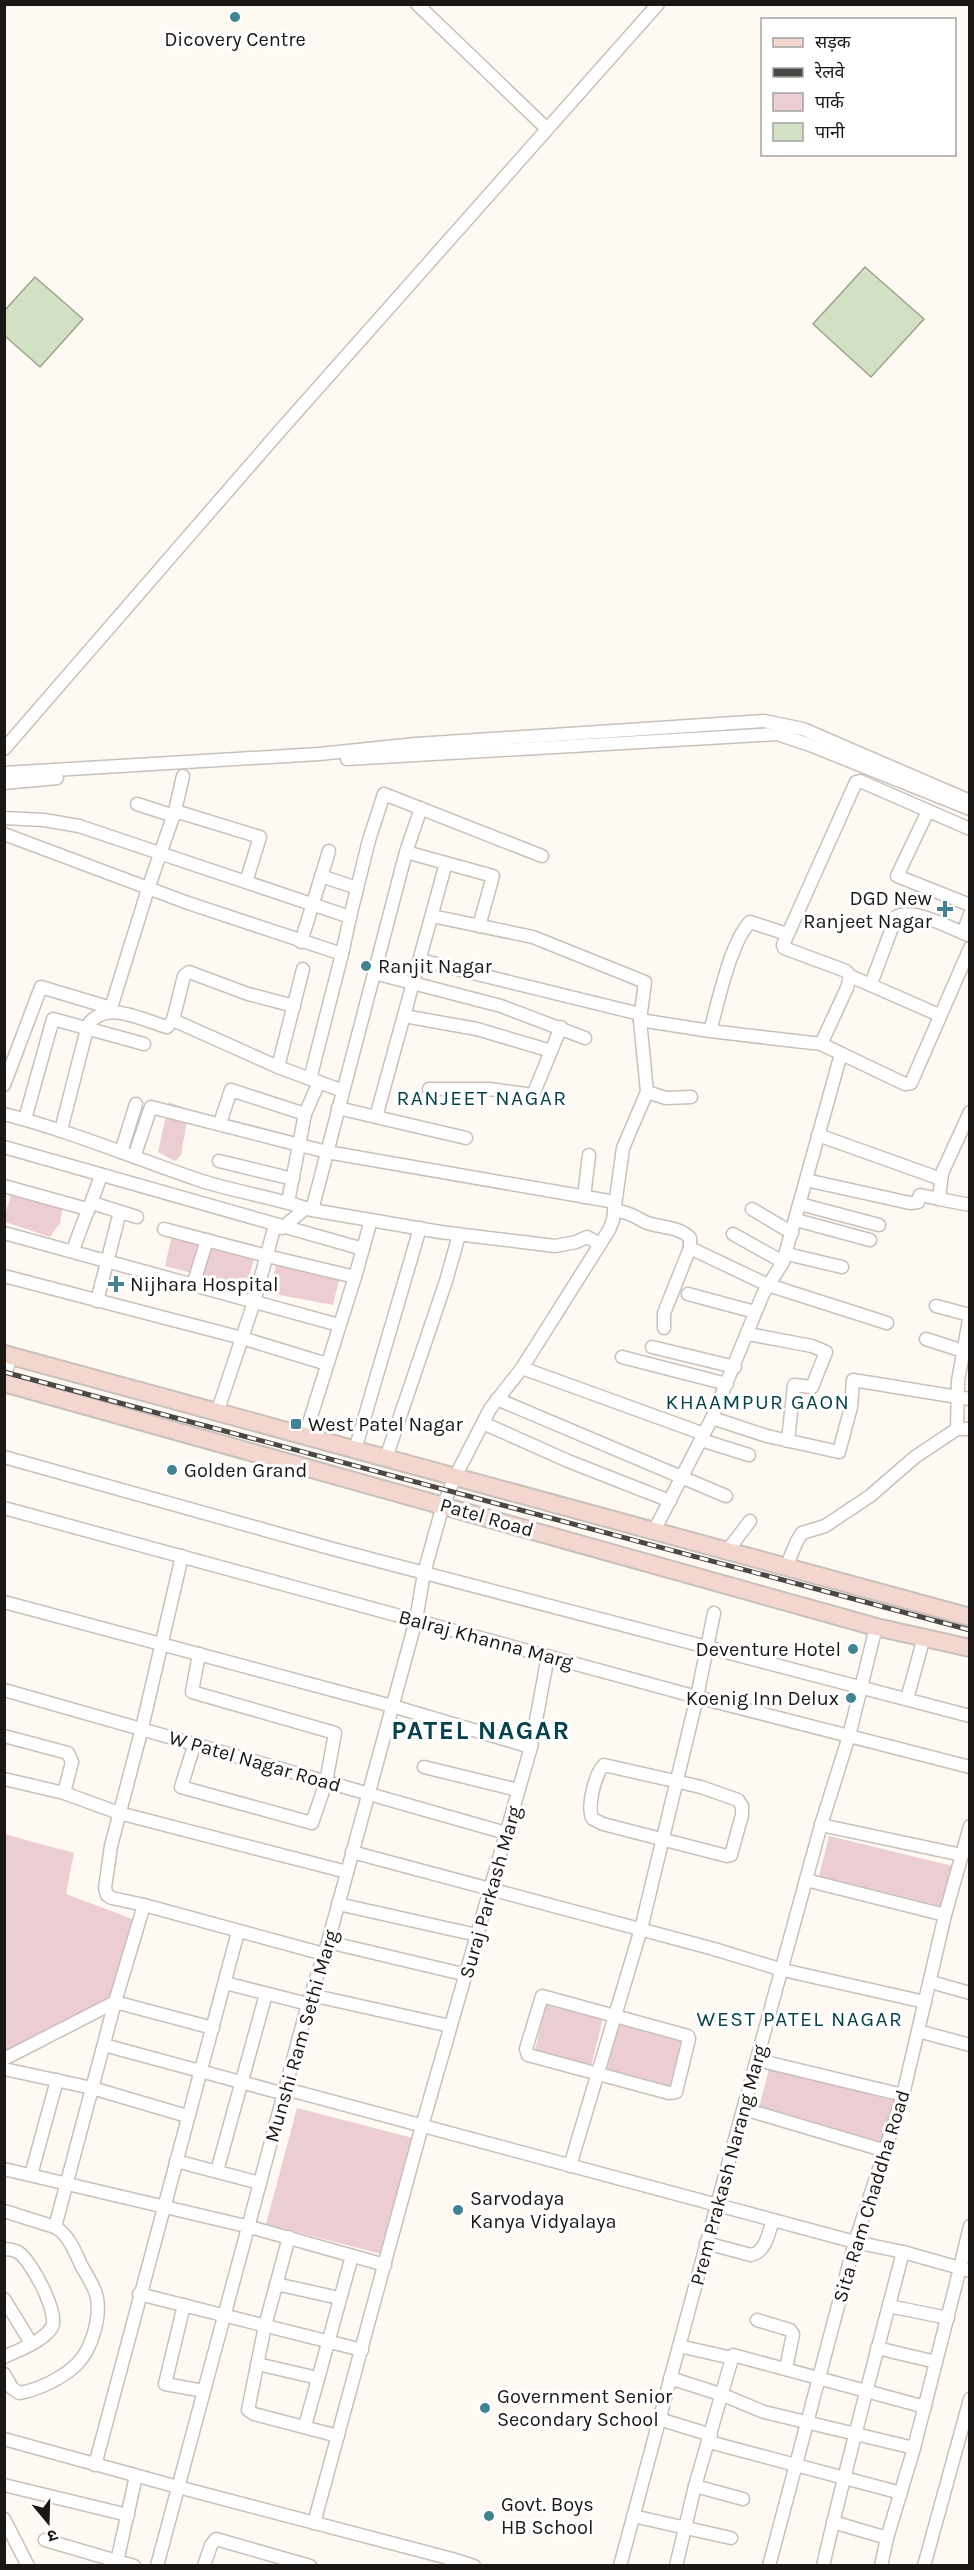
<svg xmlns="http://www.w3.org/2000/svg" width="974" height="2570" viewBox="0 0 974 2570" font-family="Karla,'Noto Sans Devanagari',sans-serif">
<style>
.green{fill:#eccdd1}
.water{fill:#d2e1c1;stroke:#9ba48d;stroke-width:1.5}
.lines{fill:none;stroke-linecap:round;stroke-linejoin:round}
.stream{stroke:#9ba48d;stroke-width:3}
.street-casing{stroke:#c8c1bb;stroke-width:15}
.secondary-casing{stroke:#c8c1bb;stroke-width:20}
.street{stroke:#fff;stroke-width:12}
.secondary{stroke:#f3d7cf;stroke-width:16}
.rail-casing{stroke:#4a4744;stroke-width:5}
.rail{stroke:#fff;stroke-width:3;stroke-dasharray:9;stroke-linecap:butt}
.poi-dot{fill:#408393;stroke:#fff;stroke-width:2}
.labels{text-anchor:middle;stroke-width:6;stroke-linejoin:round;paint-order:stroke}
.poi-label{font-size:20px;fill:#1a1715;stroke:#fff;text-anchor:start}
.street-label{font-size:20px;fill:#1a1715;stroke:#fff}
.neighbourhood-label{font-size:21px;letter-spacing:1.5px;fill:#05424e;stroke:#fff}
.district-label{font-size:26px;font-weight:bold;letter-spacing:1.5px;fill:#05424e;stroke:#fff}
</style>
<rect width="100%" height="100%" fill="#fff9f4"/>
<!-- green -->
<g class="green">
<polygon points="169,1102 189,1110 181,1155 175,1161 158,1152"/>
<polygon points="13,1189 63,1205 60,1223 50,1237 5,1222 5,1214"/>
<polygon points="172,1235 255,1255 246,1287 165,1266"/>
<polygon points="277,1262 340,1276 333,1305 269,1293"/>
<polygon points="4,1834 74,1853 66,1894 143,1923 115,2002 4,2059"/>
<polygon points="829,1836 957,1867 947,1908 819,1876"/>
<polygon points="546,2005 603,2018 591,2067 534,2054"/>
<polygon points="618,2023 684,2038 672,2090 606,2075"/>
<polygon points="769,2069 895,2101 885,2143 758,2111"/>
<polygon points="297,2108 413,2138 381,2254 266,2224"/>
</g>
<!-- water -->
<g class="water">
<polygon points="865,267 924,319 871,377 813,324"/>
<polygon points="35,277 83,319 40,367 5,336 5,310"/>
</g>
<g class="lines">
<!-- stream -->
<polyline class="stream" points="597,738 773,729"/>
<defs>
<g id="street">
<polyline points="417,4 546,128"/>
<polyline points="4,749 278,433 658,4"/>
<polyline points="347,759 777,734 810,745 970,809"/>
<polyline points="4,773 319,754 416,744 764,721 803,729 970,801"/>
<polyline points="4,783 57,778"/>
<polyline points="137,804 174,816"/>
<polyline points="175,811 183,776"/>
<polyline points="928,811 897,876 970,905"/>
<polyline points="4,818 44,820 79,826 350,917 342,954"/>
<polyline points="4,834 188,903 342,954 310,1079"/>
<polyline points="406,852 493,876 479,926"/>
<polyline points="321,876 357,888"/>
<polyline points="350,917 369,840 384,794 542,856"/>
<polyline points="968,935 963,933 970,914"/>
<polyline points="301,942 329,851"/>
<polyline points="420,960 640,1014"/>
<polyline points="374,973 501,1006 585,1038"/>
<polyline points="850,976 939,1015"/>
<path d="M 871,984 L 896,917 C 910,907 947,926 963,933"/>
<polyline points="110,1011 148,889 175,811 260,837 246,882"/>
<polyline points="404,1016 477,1029 551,1051"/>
<polyline points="173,1020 184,976 189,972 248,994 294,1006"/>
<polyline points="640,1020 710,1031 821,1044 847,988 850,976 846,971 784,948 783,945 856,782 860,781 970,829"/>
<path d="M 710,1031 C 718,1003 730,943 750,922 L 787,934"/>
<polyline points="821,1044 905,1084 911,1083 970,948"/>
<polyline points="278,1067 303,969"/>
<polyline points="4,1085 41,987 111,1008"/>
<polyline points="429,1089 489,1089 533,1095 561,1027"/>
<polyline points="647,1092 666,1098 691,1097"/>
<polyline points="338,1108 376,1117 446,863"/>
<polyline points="970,1112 942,1173 939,1199 970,1205"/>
<path d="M 4,1114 C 70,1131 132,1157 196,1179 C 234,1192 274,1197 312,1210 L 406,852 L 421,808"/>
<polyline points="376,1117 466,1138"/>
<polyline points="25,1119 53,1019 144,1044"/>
<polyline points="220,1123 231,1090 305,1114"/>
<path d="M 61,1130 L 88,1025 C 106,999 142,1020 167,1027 L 173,1020 L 278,1067 L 343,1091"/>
<polyline points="818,1135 941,1179"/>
<polyline points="4,1147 363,1249"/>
<polyline points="121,1152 136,1104"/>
<polyline points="134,1157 151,1107 327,1152 615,1202"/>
<polyline points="219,1161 293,1179"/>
<polyline points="806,1180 910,1203 918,1202 920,1195 939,1199"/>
<polyline points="4,1186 87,1209"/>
<polyline points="584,1197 589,1155"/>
<polyline points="288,1202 305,1114 319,1082"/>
<polyline points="92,1203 137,1217"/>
<polyline points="800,1204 879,1225"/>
<polyline points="752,1209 792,1233"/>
<polyline points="312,1210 440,1232 555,1246 576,1242 587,1237 600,1244"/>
<path d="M 614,1210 C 627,1212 634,1216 645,1222 C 659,1228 679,1226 690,1238 L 690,1248 L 664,1313 L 664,1328"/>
<polyline points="796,1220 870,1240"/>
<polyline points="282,1228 306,1208"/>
<polyline points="164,1229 267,1256 355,1277 308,1426"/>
<polyline points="4,1233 339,1325"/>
<polyline points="733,1234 783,1262"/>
<polyline points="690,1248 768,1285 887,1323"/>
<path d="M 73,1251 C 81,1225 93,1201 101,1175"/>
<polyline points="787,1254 842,1267"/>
<polyline points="4,1276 242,1338 327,1364"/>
<polyline points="355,1277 371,1220"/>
<polyline points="193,1285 207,1240"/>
<polyline points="688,1294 755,1312"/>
<polyline points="97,1301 120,1212"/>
<polyline points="936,1306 970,1315"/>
<polyline points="970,1314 958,1381 957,1429 970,1429"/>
<polyline points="748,1334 812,1346 826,1352 812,1387 794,1385 788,1441"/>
<polyline points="926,1339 963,1351"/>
<polyline points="652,1347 735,1367"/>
<polyline points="622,1357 727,1384"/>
<polyline points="522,1368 704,1434"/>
<polyline points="4,1377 11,1356"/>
<polyline points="497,1399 726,1496"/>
<polyline points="220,1404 254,1302 275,1225"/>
<polyline points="712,1418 767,1436 839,1452 851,1407 853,1380 970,1399"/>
<polyline points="483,1423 568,1461 670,1501"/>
<polyline points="701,1440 749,1455"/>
<polyline points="355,1450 420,1228"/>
<polyline points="4,1457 333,1549 970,1716"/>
<polyline points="386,1458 446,1281 459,1235"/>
<polyline points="4,1508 697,1697 970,1767"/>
<polyline points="654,1531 712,1418 763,1294 783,1262 841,1054"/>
<polyline points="727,1551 750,1521"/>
<polyline points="182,1556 142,1728 111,1846 105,1888 107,1895 112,1898 144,1905 324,1954"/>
<polyline points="786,1567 797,1541 802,1533 825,1526 870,1496 915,1457 957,1429"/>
<polyline points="4,1602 392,1706 531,1747"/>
<polyline points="4,1690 506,1833"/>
<polyline points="907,1699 924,1637"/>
<polyline points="4,1736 68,1753 72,1762 64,1793"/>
<polyline points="195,1743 181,1787 312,1823 326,1782 335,1733 192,1692 199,1654"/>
<path d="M 604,1765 L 701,1787 L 738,1800 L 742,1806 L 742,1815 L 731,1855 L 727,1856 L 603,1824 L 593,1819 C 586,1810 595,1773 604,1765 Z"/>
<polyline points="424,1767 518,1790"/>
<polyline points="4,1779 64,1793 119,1813 347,1872"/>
<polyline points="821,1825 962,1855"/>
<polyline points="352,1852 714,1949 783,1970 925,2002"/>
<polyline points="806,1880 945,1915"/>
<polyline points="338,1904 477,1935"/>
<polyline points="328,1942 467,1975"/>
<polyline points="931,1982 970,1993"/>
<polyline points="225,1983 308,2004"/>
<polyline points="311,1995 450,2026"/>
<polygon points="542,1996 688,2036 689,2039 676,2092 669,2093 528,2055 526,2049"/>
<polyline points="918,2031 970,2045"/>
<polyline points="104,2045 285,2094"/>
<polyline points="4,2059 115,2002 144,1905"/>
<polyline points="757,2060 903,2095"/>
<polyline points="4,2069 92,2088 187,2116"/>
<polyline points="286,2089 855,2242 903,2252 960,2268 970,2226"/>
<polyline points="744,2109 886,2151"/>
<polyline points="176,2161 260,2183"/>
<polyline points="570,2166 641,1929 697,1697 714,1613"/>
<polyline points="4,2169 250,2227 385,2265"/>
<polyline points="217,2171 266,1994"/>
<polyline points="31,2175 57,2080"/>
<polyline points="4,2211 55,2227 115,2002 213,2028"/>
<polyline points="289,2237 265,2326 248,2410 254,2414 338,2436"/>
<path d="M 706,2243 L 751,2255 C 766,2252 768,2234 773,2220"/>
<path d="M 4,2249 C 9,2249 14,2250 18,2252 C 31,2260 59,2313 52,2327 C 44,2341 19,2350 4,2357"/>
<polyline points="276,2284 339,2298"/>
<polyline points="139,2294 362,2350"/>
<polyline points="4,2299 31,2343"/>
<polyline points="184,2305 165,2384 204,2391"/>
<polyline points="889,2306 948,2318"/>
<polyline points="757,2320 790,2330 793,2334 786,2369"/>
<polyline points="679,2346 732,2358"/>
<polyline points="877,2348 936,2362"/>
<polyline points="257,2364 318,2378"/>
<path d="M 4,2374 L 12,2388 L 19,2393 C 38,2390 63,2378 77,2364 C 92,2349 102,2315 96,2294 C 93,2284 86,2274 81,2265 C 75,2251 68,2234 55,2227"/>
<polyline points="670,2378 723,2395 764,2412 914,2448 887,2538 833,2522"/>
<polyline points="659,2419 711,2435"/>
<polyline points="305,2426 352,2256"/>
<polyline points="4,2439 178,2487 452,2559 451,2566"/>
<polyline points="709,2442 901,2493"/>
<polyline points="914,2448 960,2268 970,2271"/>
<polyline points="95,2465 238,1932"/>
<polyline points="4,2485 128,2515"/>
<polyline points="695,2486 743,2499"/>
<polyline points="633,2516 731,2538"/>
<polyline points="4,2519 28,2566"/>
<polyline points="314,2523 422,2126 531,1747 548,1656"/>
<polyline points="45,2540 134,2566"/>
<polyline points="452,2559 474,2566"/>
<polyline points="116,2566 136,2476"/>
<polyline points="157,2566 308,2004 328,1942 416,1620 424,1573 443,1505 455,1477 490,1409 522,1368 609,1230 613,1220 623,1148 647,1092 640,1020 645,982 533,937 432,916"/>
<polyline points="204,2566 211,2545 216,2539 310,2566"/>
<polyline points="620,2566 717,2205 821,1825 849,1736 876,1627"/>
<polyline points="676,2566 695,2486 733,2355 925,2407"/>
<polyline points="769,2566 855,2242 903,2095 945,1915 970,1826"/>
<path d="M 823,2566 C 847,2460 876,2356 903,2252"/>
<polyline points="881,2566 887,2538"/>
<polyline points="924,2566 970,2399"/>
</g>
<g id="secondary">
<polyline points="4,1354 970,1617"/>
<polyline points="4,1383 876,1627 970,1648"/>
</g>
</defs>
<!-- street casing -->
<use href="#street" class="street-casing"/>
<!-- secondary casing -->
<use href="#secondary" class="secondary-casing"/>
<!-- street -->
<use href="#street" class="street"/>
<!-- secondary -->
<use href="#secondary" class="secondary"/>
<defs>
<polyline id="rail" points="4,1372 970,1630"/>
</defs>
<!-- rail casing -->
<use href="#rail" class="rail-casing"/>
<!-- rail -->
<use href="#rail" class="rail"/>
</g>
<!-- markers -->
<g class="poi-dot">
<circle cx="235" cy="17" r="6"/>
<path d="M942 900h6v6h6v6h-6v6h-6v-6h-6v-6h6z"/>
<circle cx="366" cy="966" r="6"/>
<path d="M113 1275h6v6h6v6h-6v6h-6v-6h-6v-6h6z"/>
<rect x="290" y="1418" width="12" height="12" rx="3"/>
<circle cx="172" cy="1470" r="6"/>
<circle cx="853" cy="1649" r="6"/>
<circle cx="851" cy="1698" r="6"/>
<circle cx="458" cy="2210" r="6"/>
<circle cx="485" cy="2408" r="6"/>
<circle cx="489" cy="2516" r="6"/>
</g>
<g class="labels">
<!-- poi labels -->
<g class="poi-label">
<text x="235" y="46" text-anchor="middle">Dicovery Centre</text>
<text x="932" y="905" text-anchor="end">DGD New<tspan x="932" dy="23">Ranjeet Nagar</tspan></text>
<text x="378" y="973">Ranjit Nagar</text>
<text x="130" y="1291">Nijhara Hospital</text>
<text x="308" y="1431">West Patel Nagar</text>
<text x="184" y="1477">Golden Grand</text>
<text x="841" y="1656" text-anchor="end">Deventure Hotel</text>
<text x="839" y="1705" text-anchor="end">Koenig Inn Delux</text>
<text x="470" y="2205">Sarvodaya<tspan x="470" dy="23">Kanya Vidyalaya</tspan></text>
<text x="497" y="2403">Government Senior<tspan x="497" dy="23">Secondary School</tspan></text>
<text x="501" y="2511">Govt. Boys<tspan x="501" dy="23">HB School</tspan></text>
</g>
<!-- street labels -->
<g class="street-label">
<text transform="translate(487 1517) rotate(16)" y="7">Patel Road</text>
<text transform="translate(486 1639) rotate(15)" y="7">Balraj Khanna Marg</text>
<text transform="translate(255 1761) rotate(16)" y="7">W Patel Nagar Road</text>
<text transform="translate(490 1892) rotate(-74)" y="7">Suraj Parkash Marg</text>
<text transform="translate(301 2036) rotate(-74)" y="7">Munshi Ram Sethi Marg</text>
<text transform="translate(728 2165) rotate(-75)" y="7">Prem Prakash Narang Marg</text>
<text transform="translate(871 2196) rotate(-73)" y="7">Sita Ram Chaddha Road</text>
</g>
<!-- neighbourhood labels -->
<g class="neighbourhood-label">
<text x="482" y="1105">RANJEET NAGAR</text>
<text x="758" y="1409">KHAAMPUR GAON</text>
<text x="800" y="2026">WEST PATEL NAGAR</text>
</g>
<!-- district labels -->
<g class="district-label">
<text x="481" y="1739">PATEL NAGAR</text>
</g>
</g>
<!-- border -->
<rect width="974" height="2570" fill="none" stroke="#1a1715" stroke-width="12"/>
<!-- legend -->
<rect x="761" y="18" width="195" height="138" fill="#ffffff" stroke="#a3a2a1" stroke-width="1.5"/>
<rect x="773" y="38" width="30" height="9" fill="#f3d7cf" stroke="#a3a2a1" stroke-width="1.5"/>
<text x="815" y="48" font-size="18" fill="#1a1715">सड़क</text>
<rect x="773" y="68" width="30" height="9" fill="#4a4744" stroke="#a3a2a1" stroke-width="1.5"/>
<text x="815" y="78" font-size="18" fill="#1a1715">रेलवे</text>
<rect x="773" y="93" width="30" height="18" fill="#eccdd1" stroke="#a3a2a1" stroke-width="1.5"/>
<text x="815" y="108" font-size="18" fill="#1a1715">पार्क</text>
<rect x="773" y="123" width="30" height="18" fill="#d2e1c1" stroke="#a3a2a1" stroke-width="1.5"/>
<text x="815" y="138" font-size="18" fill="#1a1715">पानी</text>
<!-- north arrow -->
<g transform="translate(48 2522) rotate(161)" stroke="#ffffff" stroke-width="4.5" paint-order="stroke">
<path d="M0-4.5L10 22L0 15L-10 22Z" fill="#1a1715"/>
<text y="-9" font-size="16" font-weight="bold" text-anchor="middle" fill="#1a1715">उ</text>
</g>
</svg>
